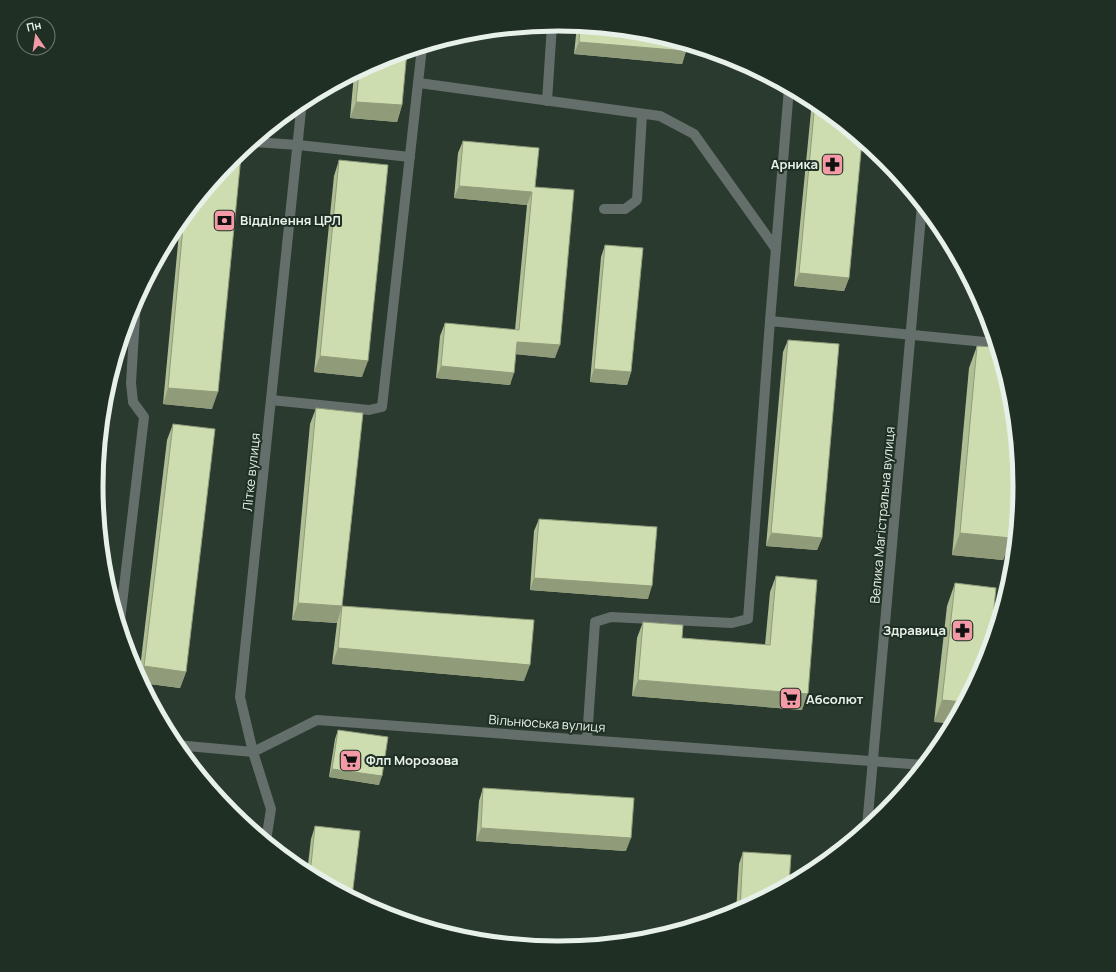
<svg xmlns="http://www.w3.org/2000/svg" width="1116" height="972" viewBox="0 0 1116 972" font-family="Manrope,sans-serif">
<style>
.lines{fill:none;stroke-linecap:round;stroke-linejoin:round}
.minor{stroke:#646e6b;stroke-width:10}
.wall{fill:#b0be96}
.shaded-wall{fill:#909b7a}
.building{fill:#cdddaf;stroke:#909b7a}
.labels{text-anchor:middle;stroke-width:4;stroke-linejoin:round;paint-order:stroke}
.poi-label{font-size:13px;font-weight:bold;fill:#e7f1e9;stroke:#202f24;text-anchor:start}
.street-label{font-size:13px;fill:#e7f1e9;stroke:#202f24}
.rim{fill:none;stroke:#e7f1e9;stroke-width:5}
</style>
<rect width="100%" height="100%" fill="#2a3a2e"/>
<g class="lines">
<!-- minor -->
<g class="minor">
<polyline points="419,83 660,116 694,134 776,249"/>
<polyline points="547,101 552,25"/>
<polyline points="253,142 298,145 410,157"/>
<polyline points="604,209 625,209 637,200 642,114"/>
<polyline points="770,321 995,343"/>
<polyline points="271,400 369,410 382,407 422,47"/>
<polyline points="119,622 120,621 144,417 133,402 131,383 136,300"/>
<polyline points="587,739 595,622 611,617 732,623 748,619 770,321 789,88"/>
<polyline points="176,745 253,752 317,720 924,765"/>
<polyline points="867,827 922,205"/>
<polyline points="266,841 271,809 253,752 240,697 302,101"/>
</g>
</g>
<!-- wall -->
<g class="wall">
<polygon points="577,26 648,33 686,51 682,64 574,54"/>
<polygon points="381,59 402,105 397,122 350,118 354,74"/>
<polygon points="812,101 815,102 862,141 849,278 844,291 794,286"/>
<polygon points="463,141 535,187 555,358 516,354 510,385 436,378 440,336 445,323 515,330 527,205 454,198 458,153"/>
<polygon points="231,159 212,409 163,404 180,222"/>
<polygon points="339,160 362,377 314,372 334,176"/>
<polygon points="605,245 631,372 627,385 590,382 601,257"/>
<polygon points="976,293 983,305 975,305"/>
<polygon points="788,340 822,538 817,550 766,546 783,352"/>
<polygon points="977,346 1011,538 1003,560 952,555 969,368"/>
<polygon points="316,408 342,606 524,681 332,664 337,623 292,620 310,424"/>
<polygon points="173,424 186,672 180,688 142,683 139,677 167,440"/>
<polygon points="539,519 648,599 530,590 534,531"/>
<polygon points="776,576 802,710 632,696 637,638 643,622 682,638 765,645 770,592"/>
<polygon points="955,583 996,588 934,722 947,606"/>
<polygon points="338,730 379,785 329,777 335,739"/>
<polygon points="483,788 626,851 476,841 479,801"/>
<polygon points="315,826 352,897 307,873 311,839"/>
<polygon points="743,852 789,884 736,912 739,864"/>
</g>
<!-- shaded-wall -->
<g class="shaded-wall">
<polygon points="579,42 686,51 682,64 574,54"/>
<polygon points="356,102 402,105 397,122 350,118"/>
<polygon points="459,186 532,192 527,205 454,198"/>
<polygon points="799,273 849,278 844,291 794,286"/>
<polygon points="978,297 983,305 975,305"/>
<polygon points="517,342 560,345 555,358 513,354"/>
<polygon points="320,356 368,361 362,377 314,372"/>
<polygon points="441,366 514,373 510,385 436,378"/>
<polygon points="594,369 631,372 627,385 590,382"/>
<polygon points="168,388 218,392 212,409 163,404"/>
<polygon points="771,533 822,538 817,550 766,546"/>
<polygon points="960,533 1011,538 1003,560 952,555"/>
<polygon points="534,578 652,586 648,599 530,590"/>
<polygon points="298,603 342,606 337,623 292,620"/>
<polygon points="338,648 530,665 524,681 332,664"/>
<polygon points="144,666 186,672 180,688 142,683 139,678"/>
<polygon points="638,680 808,694 802,710 632,696"/>
<polygon points="942,700 964,702 952,724 934,722"/>
<polygon points="332,769 382,776 379,785 329,777"/>
<polygon points="481,828 631,838 626,851 476,841"/>
</g>
<!-- building -->
<g class="building">
<polygon points="580,26 648,33 687,45 686,51 579,42"/>
<polygon points="407,51 402,105 356,102 359,71 381,59"/>
<polygon points="815,102 862,141 849,278 799,273"/>
<polygon points="463,141 539,148 535,187 574,190 560,345 517,342 514,373 441,366 445,323 519,330 532,192 459,186"/>
<polygon points="236,155 241,156 218,392 168,388 184,216 231,159"/>
<polygon points="339,160 388,165 368,361 320,356"/>
<polygon points="605,245 643,248 631,372 594,369"/>
<polygon points="788,340 839,344 822,538 771,533"/>
<polygon points="977,346 996,347 1011,396 1018,463 1011,538 960,533"/>
<polygon points="316,408 363,413 342,606 298,603"/>
<polygon points="173,424 215,429 186,672 144,666"/>
<polygon points="539,519 657,527 652,586 534,578"/>
<polygon points="776,576 817,580 808,694 638,680 643,622 683,625 682,638 770,645"/>
<polygon points="955,583 996,588 990,646 985,663 964,702 942,700"/>
<polygon points="342,606 534,620 530,665 338,648"/>
<polygon points="338,730 388,737 382,776 332,769"/>
<polygon points="483,788 634,798 631,838 481,828"/>
<polygon points="315,826 360,831 352,897 310,875"/>
<polygon points="743,852 791,855 789,884 740,910"/>
</g>
<!-- icons -->
<defs>
<symbol id="pharmacy-square" viewBox="-11 -11 22 22"><rect x="-9" y="-9" width="18" height="18" rx="4" fill="#f49aa6" stroke="#202f24"/><path d="M-2-6h4v4h4v4h-4v4h-4v-4h-4v-4h4Z" fill="#111"/></symbol>
<symbol id="bank-square" viewBox="-11 -11 22 22"><rect x="-9" y="-9" width="18" height="18" rx="4" fill="#f49aa6" stroke="#202f24"/><path d="M-6-4H6V4H-6ZM0-2.3a2.3 2.3 0 1 0 0 4.6a2.3 2.3 0 1 0 0-4.6Z" fill="#111"/></symbol>
<symbol id="supermarket-square" viewBox="-11 -11 22 22"><rect x="-9" y="-9" width="18" height="18" rx="4" fill="#f49aa6" stroke="#202f24"/><path d="M-6-5.5h2.5l.6 2H6L4.5 2H-2.5L-4.4-4H-6ZM-1.5 3.2a1.3 1.3 0 1 0 .1 0ZM3 3.2a1.3 1.3 0 1 0 .1 0Z" fill="#111"/></symbol>
</defs>
<g fill-rule="evenodd">
<use href="#pharmacy-square" x="820" y="152" width="25" height="25"/>
<use href="#bank-square" x="212" y="208" width="25" height="25"/>
<use href="#pharmacy-square" x="950" y="618" width="25" height="25"/>
<use href="#supermarket-square" x="778" y="686" width="25" height="25"/>
<use href="#supermarket-square" x="338" y="748" width="25" height="25"/>
</g>
<g class="labels">
<!-- poi labels -->
<g class="poi-label">
<text x="818" y="169" text-anchor="end">Арника</text>
<text x="240" y="225">Відділення ЦРЛ</text>
<text x="946" y="635" text-anchor="end">Здравица</text>
<text x="806" y="704">Абсолют</text>
<text x="366" y="765">Флп Морозова</text>
</g>
<!-- street labels -->
<g class="street-label">
<text transform="translate(251 472) rotate(-84)" y="5">Літке вулиця</text>
<text transform="translate(882 515) rotate(-85)" y="5">Велика Магістральна вулиця</text>
<text transform="translate(547 723) rotate(4)" y="5">Вільнюська вулиця</text>
</g>
</g>
<!-- crop -->
<path d="M0 0H1116V972H0ZM103 486a455 455 0 1 1 910 0a455 455 0 1 1-910 0Z" fill="#202f24" fill-rule="evenodd"/>
<path class="rim" d="M103 486a455 455 0 1 1 910 0a455 455 0 1 1-910 0Z"/>
<!-- north arrow -->
<g transform="translate(36 36) rotate(347)"><circle r="19" fill="#202f24" stroke="#707d73"/>
<path d="M0-3L7 15L0 10L-7 15Z" fill="#f49aa6"/>
<text y="-6" font-size="11" font-weight="bold" text-anchor="middle" fill="#e7f1e9">Пн</text>
</g>
</svg>
